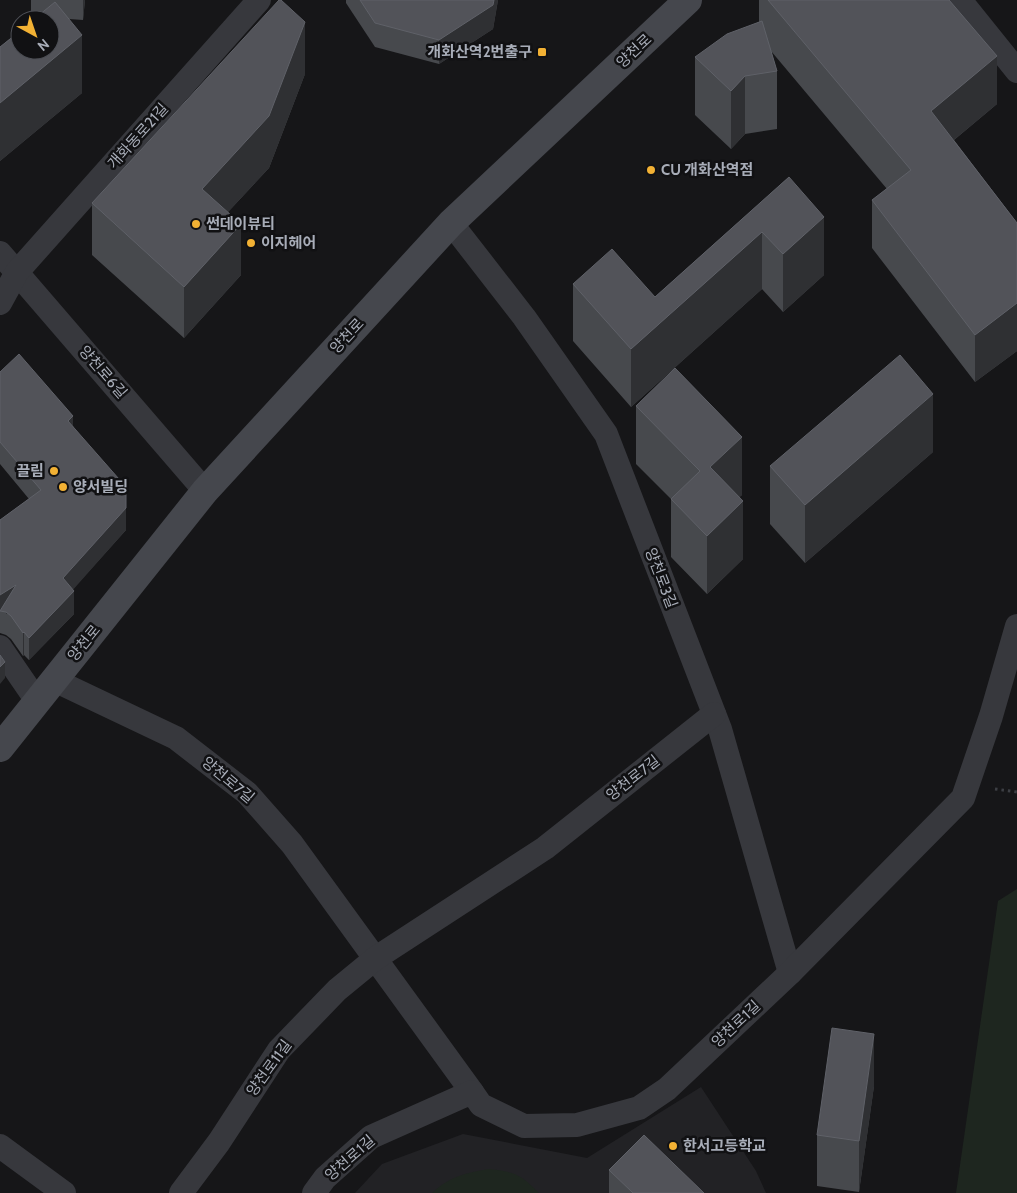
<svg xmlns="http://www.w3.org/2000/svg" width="1017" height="1193" viewBox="0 0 1017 1193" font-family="Cabin,'Noto Sans KR',sans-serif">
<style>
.built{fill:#222225}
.green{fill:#1e261f}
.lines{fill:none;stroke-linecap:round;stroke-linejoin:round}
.path{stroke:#3d3f44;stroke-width:3;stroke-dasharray:2.5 4;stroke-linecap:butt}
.minor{stroke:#37383d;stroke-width:24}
.secondary{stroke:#45474d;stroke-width:28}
.wall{fill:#47494d}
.shaded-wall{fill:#2f3033}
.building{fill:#525359;stroke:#5f6168}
.poi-dot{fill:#f2b134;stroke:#111113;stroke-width:2}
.labels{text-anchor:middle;stroke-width:5;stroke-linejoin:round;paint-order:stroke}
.street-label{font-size:15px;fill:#a8adb8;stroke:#111113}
.poi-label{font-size:15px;font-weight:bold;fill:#a8adb8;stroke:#111113;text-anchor:start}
</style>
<rect width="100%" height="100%" fill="#161618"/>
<!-- built -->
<polygon class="built" points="701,1087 756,1171 766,1193 355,1193 382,1164 463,1134 587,1158"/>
<!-- green -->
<g class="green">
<polygon points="1017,889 1017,1193 956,1193 998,901"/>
<path d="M 489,1169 C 515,1172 520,1174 539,1193 L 432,1193 C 450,1176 466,1173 489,1169 Z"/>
</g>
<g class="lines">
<!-- path -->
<polyline class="path" points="995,789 1017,792"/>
<!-- minor -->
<g class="minor">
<polyline points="960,0 1017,71"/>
<polyline points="451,223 524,317 606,434 720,729 790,973"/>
<polyline points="0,253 205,491"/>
<polyline points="0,303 17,272 259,0"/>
<polyline points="0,647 37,701"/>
<polyline points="54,680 176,738 247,793 292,844 472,1092"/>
<polyline points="0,1146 64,1193"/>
<polyline points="181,1193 219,1142 279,1050 337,990 376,958 545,848 714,714"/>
<polyline points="314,1193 325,1178 371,1137 472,1092 481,1105 524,1126 577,1125 639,1108 667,1089 790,973 963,798 991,716 1017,626"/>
</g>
<!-- secondary -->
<polyline class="secondary" points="0,748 205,491 451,223 688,0"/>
</g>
<!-- wall -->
<g class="wall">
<polygon points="31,0 85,0 83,20 69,19 82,93 0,161 0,47 38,16 31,15"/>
<polygon points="346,0 498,0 493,29 439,64 375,47 346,3"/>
<polygon points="759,0 949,0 997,104 954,140 1017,223 1017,351 975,382 872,248 872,200 887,189 771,51 777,71 777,129 745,134 731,149 695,115 695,57 759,22"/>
<polygon points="305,74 269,168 228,212 241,275 184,338 92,255 92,203"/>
<polygon points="789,177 824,275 783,312 762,289 631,407 573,341 573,284 655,297"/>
<polygon points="0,372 73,426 126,530 72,590 74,614 29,660 24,655 23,656 11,639 6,635 0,633 0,520 29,499 0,464"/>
<polygon points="636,406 742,495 739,497 743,559 707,594 671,557 671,499 636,464"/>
<polygon points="933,452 805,563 770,524 770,466"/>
<polygon points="874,1086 859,1192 817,1186 817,1135"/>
<polygon points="609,1170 704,1193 609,1193"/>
</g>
<!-- shaded-wall -->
<g class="shaded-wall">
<polygon points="83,0 85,0 83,20"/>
<polygon points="494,0 498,0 493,29 439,64 439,40"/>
<polygon points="305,22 305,74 269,168 202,240 202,189"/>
<polygon points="82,35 82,93 0,161 0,103"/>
<polygon points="997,56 997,104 931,159 931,111"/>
<polygon points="745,76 745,134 731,149 731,91"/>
<polygon points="824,217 824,275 783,312 783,254"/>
<polygon points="241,224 241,275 184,338 184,287"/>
<polygon points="762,232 762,289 631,407 631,349"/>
<polygon points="1017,303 1017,351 975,382 975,335"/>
<polygon points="933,394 933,452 805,563 805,505"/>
<polygon points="73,416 73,439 68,421"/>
<polygon points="742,437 742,495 710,525 710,467"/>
<polygon points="126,487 126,530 63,601 63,578"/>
<polygon points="743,501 743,559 707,594 707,536"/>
<polygon points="16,585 16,608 6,614 6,612 0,611 0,595"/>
<polygon points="74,591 74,614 29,660 29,638"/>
<polygon points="24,632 24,655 23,656 23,633"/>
<polygon points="5,662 5,678 0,684 0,667"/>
<polygon points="874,1034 874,1086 859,1192 859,1141"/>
</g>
<!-- building -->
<g class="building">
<polygon points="279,0 281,0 305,22 269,116 202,189 241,224 184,287 92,203"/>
<polygon points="360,0 494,0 493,5 439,40 375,23"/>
<polygon points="768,0 949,0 997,56 931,111 1017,223 1017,303 975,335 872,200 911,170"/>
<polygon points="55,2 82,35 0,103 0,47 20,31 20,50 50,50 50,20 33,20"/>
<polygon points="762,21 777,71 745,76 731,91 695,57 727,34"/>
<polygon points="789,177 824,217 783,254 762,232 631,349 573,284 612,249 655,297"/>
<polygon points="19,354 73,416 68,421 126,487 126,508 63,578 74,591 29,638 24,632 23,633 11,616 6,612 0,611 16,585 0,595 0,520 41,490 0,442 0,372"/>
<polygon points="900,355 933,394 805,505 770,466"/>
<polygon points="675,368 742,437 710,467 743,501 707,536 671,499 700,471 636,406"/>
<polygon points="0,655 5,662 0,667"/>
<polygon points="832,1028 874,1034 859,1141 817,1135"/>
<polygon points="644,1135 704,1193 633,1193 609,1170"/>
</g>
<!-- markers -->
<g class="poi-dot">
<rect x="537" y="47" width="10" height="10" rx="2.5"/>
<circle cx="651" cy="170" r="5"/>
<circle cx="196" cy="224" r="5"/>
<circle cx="251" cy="243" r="5"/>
<circle cx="54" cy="471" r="5"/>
<circle cx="63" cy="487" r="5"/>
<circle cx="673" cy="1146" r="5"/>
</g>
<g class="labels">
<!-- street labels -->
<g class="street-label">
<text transform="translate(634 51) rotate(-43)" y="5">양천로</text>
<text transform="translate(138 136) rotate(-48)" y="5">개화동로21길</text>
<text transform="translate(347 336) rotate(-47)" y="5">양천로</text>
<text transform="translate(103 372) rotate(49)" y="5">양천로6길</text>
<text transform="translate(661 578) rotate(69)" y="5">양천로3길</text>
<text transform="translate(84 643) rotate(-51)" y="5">양천로</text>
<text transform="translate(633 778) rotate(-38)" y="5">양천로7길</text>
<text transform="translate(228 780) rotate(40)" y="5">양천로7길</text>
<text transform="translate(736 1024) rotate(-43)" y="5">양천로1길</text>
<text transform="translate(269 1068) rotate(-54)" y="5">양천로11길</text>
<text transform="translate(350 1158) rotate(-41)" y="5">양천로1길</text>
</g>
<!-- poi labels -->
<g class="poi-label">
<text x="532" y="57" text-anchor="end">개화산역2번출구</text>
<text x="661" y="175">CU 개화산역점</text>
<text x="206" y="229">썬데이뷰티</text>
<text x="261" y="248">이지헤어</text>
<text x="44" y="476" text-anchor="end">끌림</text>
<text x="73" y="492">양서빌딩</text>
<text x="683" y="1151">한서고등학교</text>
</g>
</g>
<!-- north arrow -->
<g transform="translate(35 35) rotate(140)"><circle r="24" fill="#111113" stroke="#4d4f55"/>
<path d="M0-4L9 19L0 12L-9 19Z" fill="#f2b134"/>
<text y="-8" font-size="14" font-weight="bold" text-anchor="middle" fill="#a8adb8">N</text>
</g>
</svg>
